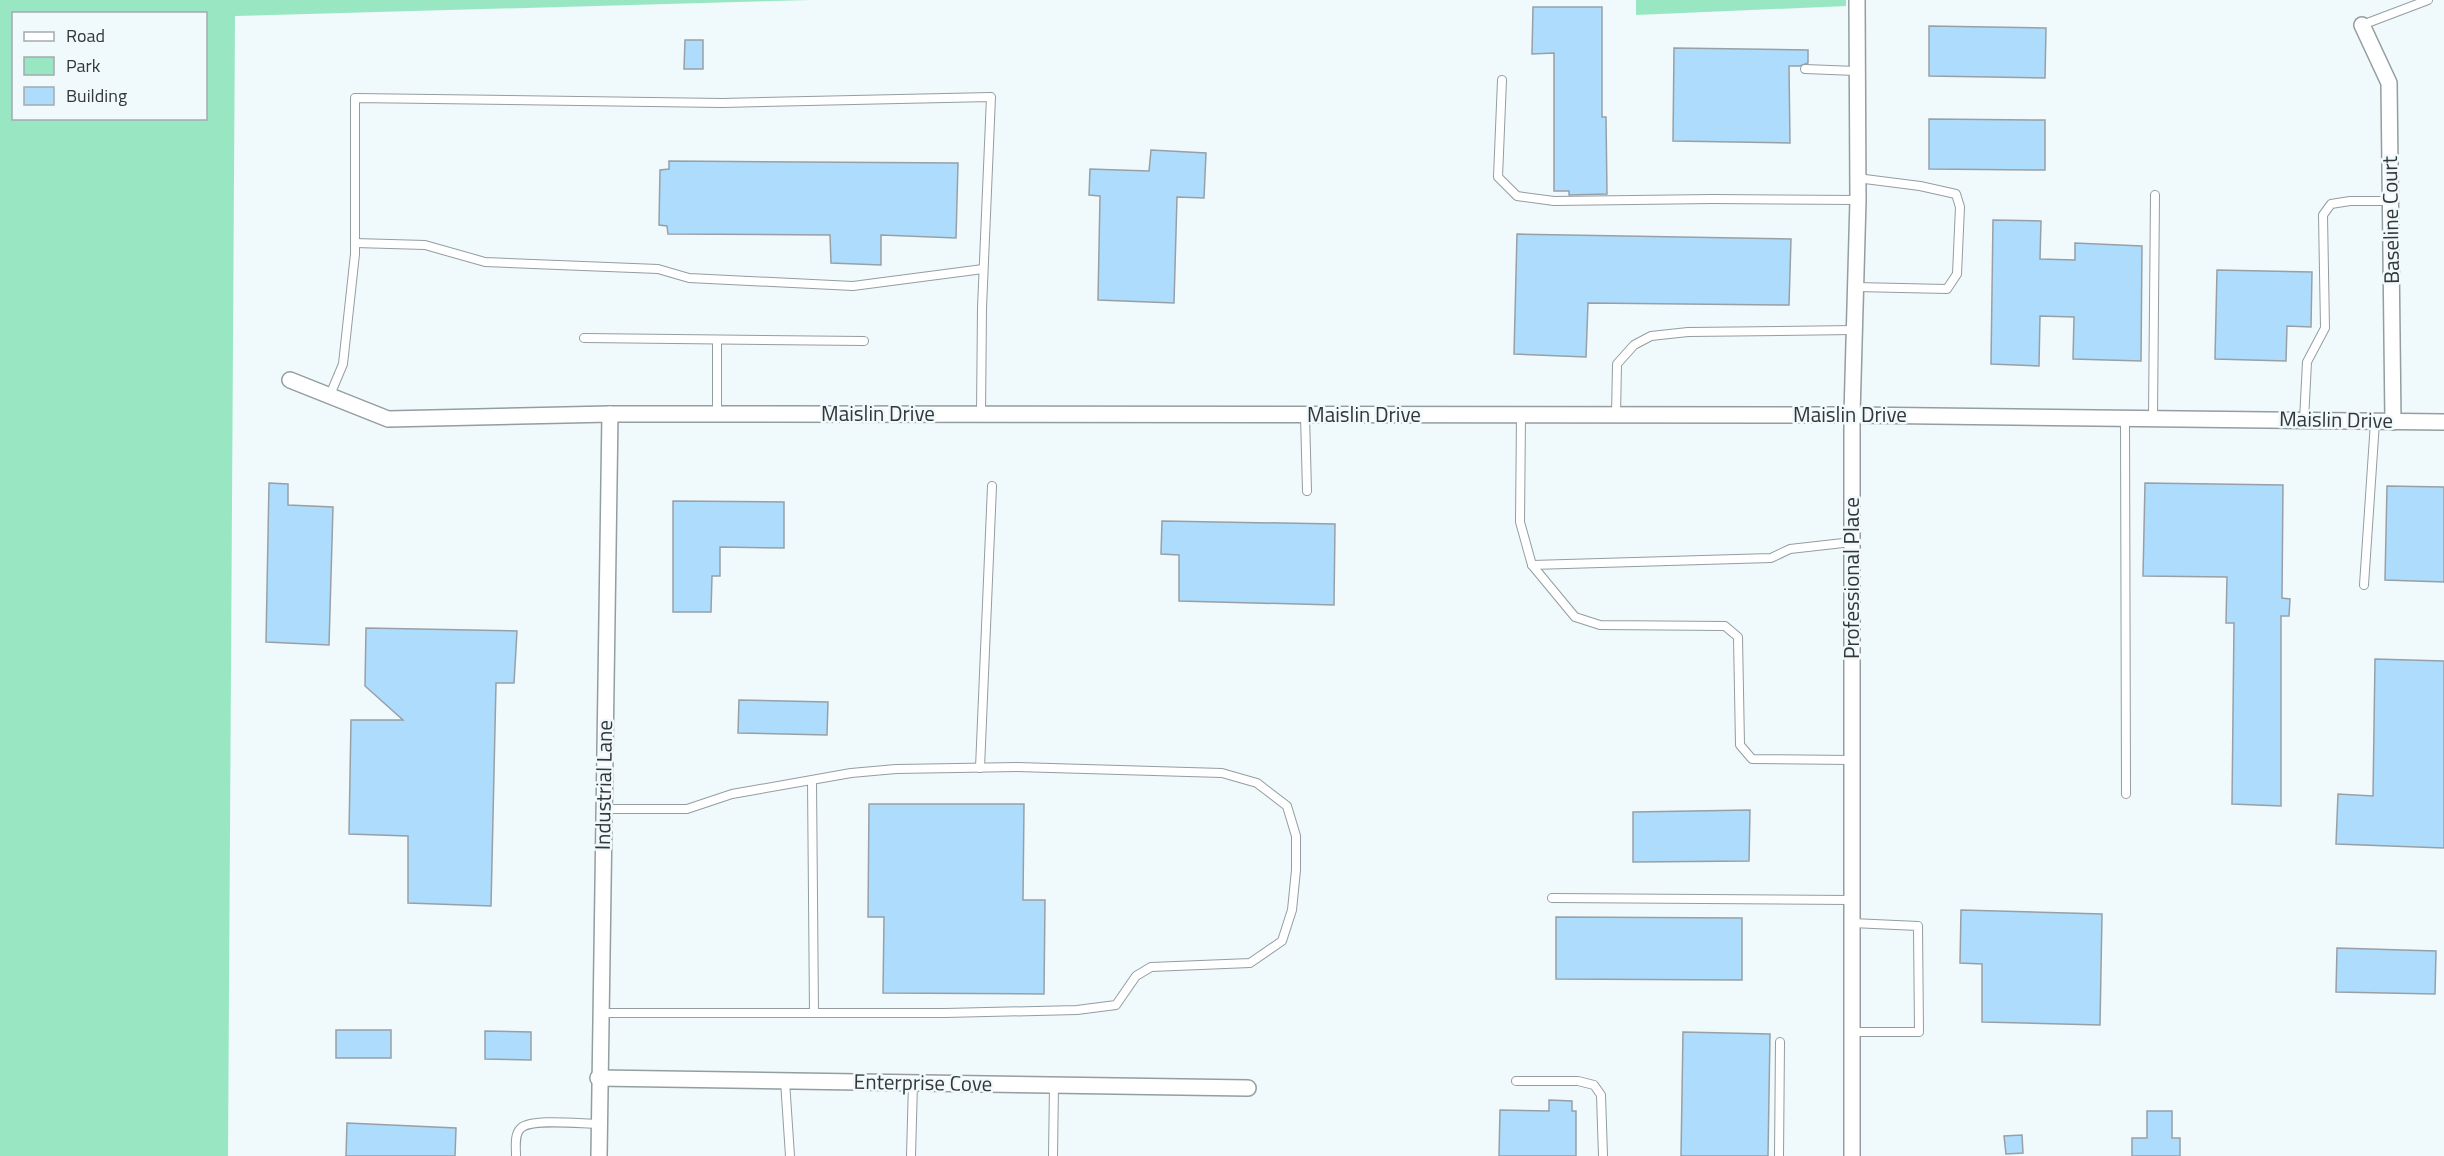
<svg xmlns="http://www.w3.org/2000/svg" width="2444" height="1156" viewBox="0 0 2444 1156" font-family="'Titillium Web',sans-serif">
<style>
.green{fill:#99e7c2;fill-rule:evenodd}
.building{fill:#aedcfd;stroke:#99a0a5;stroke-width:1.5}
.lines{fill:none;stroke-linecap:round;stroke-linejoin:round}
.service-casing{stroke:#949d9f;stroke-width:10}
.minor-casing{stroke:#949d9f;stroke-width:18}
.service{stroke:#fff;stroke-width:8}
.minor{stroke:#fff;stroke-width:15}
.labels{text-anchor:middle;stroke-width:5;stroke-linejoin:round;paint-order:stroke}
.street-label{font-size:21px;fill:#333738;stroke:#f0f9fc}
</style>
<rect width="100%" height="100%" fill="#f0f9fc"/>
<!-- green -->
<g class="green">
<path d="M 0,0 L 811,0 L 235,16 L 228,1156 L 0,1156 ZM 14,14 L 206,14 L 206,118 L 14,118 Z"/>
<polygon points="1636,0 1846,0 1846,6 1636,15"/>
</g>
<!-- building -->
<g class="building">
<polygon points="1533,7 1602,7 1602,117 1606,117 1607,194 1569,195 1569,191 1554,191 1554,53 1532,54"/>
<polygon points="1929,26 2046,28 2045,78 1929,76"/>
<polygon points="685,40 703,40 703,69 684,69"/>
<polygon points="1674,48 1808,50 1808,63 1800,66 1789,66 1790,143 1673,141"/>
<polygon points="1929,119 2045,120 2045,170 1929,169"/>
<polygon points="1151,150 1206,153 1204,198 1177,197 1174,303 1098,300 1100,196 1089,195 1090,169 1149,171"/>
<polygon points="669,161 958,163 956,238 881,235 881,265 831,263 830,235 668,234 667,226 659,225 660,170 669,169"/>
<polygon points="1993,220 2041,221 2040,259 2075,260 2075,243 2142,246 2141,361 2073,359 2074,317 2040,316 2039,366 1991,364"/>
<polygon points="1517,234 1791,239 1789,305 1588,303 1586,357 1514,354"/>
<polygon points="2217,270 2312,272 2311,327 2287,326 2286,361 2215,359"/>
<polygon points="269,483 288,484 288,505 333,507 329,645 266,642"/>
<polygon points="2145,483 2283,485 2282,598 2290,599 2289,616 2281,616 2281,806 2232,804 2234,623 2226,623 2227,577 2143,576"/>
<polygon points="2387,486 2444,487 2444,582 2385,580"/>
<polygon points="673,501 784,502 784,548 720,547 720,576 712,576 711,612 673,612"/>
<polygon points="1162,521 1335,524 1334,605 1179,601 1179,555 1161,554"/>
<polygon points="366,628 517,631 514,683 496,683 491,906 408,903 408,836 349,834 351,720 403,720 365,686"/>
<polygon points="2375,659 2444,661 2444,848 2336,844 2338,794 2373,796"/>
<polygon points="739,700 828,702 827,735 738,733"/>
<polygon points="869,804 1024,804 1023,900 1045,900 1044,994 883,993 884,917 868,917"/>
<polygon points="1750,810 1749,861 1633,862 1633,812"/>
<polygon points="1961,910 2102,914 2100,1025 1982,1022 1982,964 1960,963"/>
<polygon points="1556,917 1742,918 1742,980 1556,979"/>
<polygon points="2337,948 2436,951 2435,994 2336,992"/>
<rect x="336" y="1030" width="55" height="28"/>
<polygon points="485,1031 531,1032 531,1060 485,1059"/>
<polygon points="1683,1032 1770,1034 1768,1156 1681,1156"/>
<polygon points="1549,1100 1572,1101 1572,1111 1576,1111 1576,1156 1499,1156 1500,1110 1549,1111"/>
<polygon points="2147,1111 2172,1111 2172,1138 2180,1138 2180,1156 2132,1156 2132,1138 2147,1138"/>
<polygon points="347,1123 456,1128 455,1156 346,1156"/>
<polygon points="2022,1135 2023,1153 2006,1154 2004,1136"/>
</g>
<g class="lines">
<defs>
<g id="service">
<polyline points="2362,25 2428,0"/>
<polyline points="1805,69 1856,71"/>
<polyline points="1502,80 1498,177 1517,196 1554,201 1712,199 1858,200"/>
<polyline points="355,243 425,245 485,262 658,269 689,278 853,286 983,269"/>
<polyline points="1856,287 1947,289 1957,274 1960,207 1956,194 1920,186 1857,178"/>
<polyline points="584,338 864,341"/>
<polyline points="717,340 717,414"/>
<polyline points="330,395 343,364 355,254 355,98 722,103 991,97 982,308 981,414"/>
<polyline points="1305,415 1307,491"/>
<polyline points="1521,415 1520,522 1532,565 1575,617 1600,625 1725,626 1738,637 1740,745 1752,759 1852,760"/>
<polyline points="1616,415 1617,364 1634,345 1651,336 1688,332 1854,330"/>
<polyline points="2153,417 2155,195"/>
<polyline points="2125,418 2126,794"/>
<polyline points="2304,420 2307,362 2325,328 2323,215 2331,204 2350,201 2390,201"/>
<polyline points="1532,565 1771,558 1790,549 1852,542"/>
<polyline points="2364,585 2375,422"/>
<polyline points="980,768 992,486"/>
<polyline points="812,781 814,1013"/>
<polyline points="1552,898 1852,900"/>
<polyline points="1852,923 1918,926 1919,1032 1852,1032"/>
<polyline points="600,1013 945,1013 1077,1010 1116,1005 1136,976 1151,967 1250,963 1282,941 1292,910 1296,870 1296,836 1287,806 1257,783 1222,773 1017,767 896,769 851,773 732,794 687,809 603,809"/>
<polyline points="785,1081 790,1156"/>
<polyline points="1516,1081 1578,1081 1594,1085 1601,1095 1603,1156"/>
<path d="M 516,1156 C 516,1147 514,1134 521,1128 C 532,1118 582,1124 598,1124"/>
<polyline points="911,1156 913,1083"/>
<polyline points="1053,1156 1054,1085"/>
<polyline points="1779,1156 1780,1042"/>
</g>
<g id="minor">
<polyline points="2362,25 2389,83 2393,422"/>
<polyline points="290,380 388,419 610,414 1852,415 2444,422"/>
<polyline points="598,1078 1248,1088"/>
<polyline points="599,1156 610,414"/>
<polyline points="1852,1156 1852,415 1858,200 1857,0"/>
</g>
</defs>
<!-- service casing -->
<use href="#service" class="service-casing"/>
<!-- minor casing -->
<use href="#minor" class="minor-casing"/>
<!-- service -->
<use href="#service" class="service"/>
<!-- minor -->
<use href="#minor" class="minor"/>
</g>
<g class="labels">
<!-- street labels -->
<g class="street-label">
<text transform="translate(2391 220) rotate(-91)" y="7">Baseline Court</text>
<text x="878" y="421">Maislin Drive</text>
<text x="1364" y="422">Maislin Drive</text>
<text x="1850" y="422">Maislin Drive</text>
<text transform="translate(2336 420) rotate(1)" y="7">Maislin Drive</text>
<text transform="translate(1852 578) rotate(-90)" y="7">Professional Place</text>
<text transform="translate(604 785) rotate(-89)" y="7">Industrial Lane</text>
<text transform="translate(923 1083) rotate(1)" y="7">Enterprise Cove</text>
</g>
</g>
<!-- legend -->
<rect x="12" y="12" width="195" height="108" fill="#f0f9fc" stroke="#a4abae" stroke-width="1.5"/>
<rect x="24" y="32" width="30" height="9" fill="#ffffff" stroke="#a4abae" stroke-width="1.5"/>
<text x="66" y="42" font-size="18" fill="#333738">Road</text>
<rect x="24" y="57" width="30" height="18" fill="#99e7c2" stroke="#a4abae" stroke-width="1.5"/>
<text x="66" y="72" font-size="18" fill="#333738">Park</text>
<rect x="24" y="87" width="30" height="18" fill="#aedcfd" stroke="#a4abae" stroke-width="1.5"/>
<text x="66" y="102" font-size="18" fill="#333738">Building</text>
</svg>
